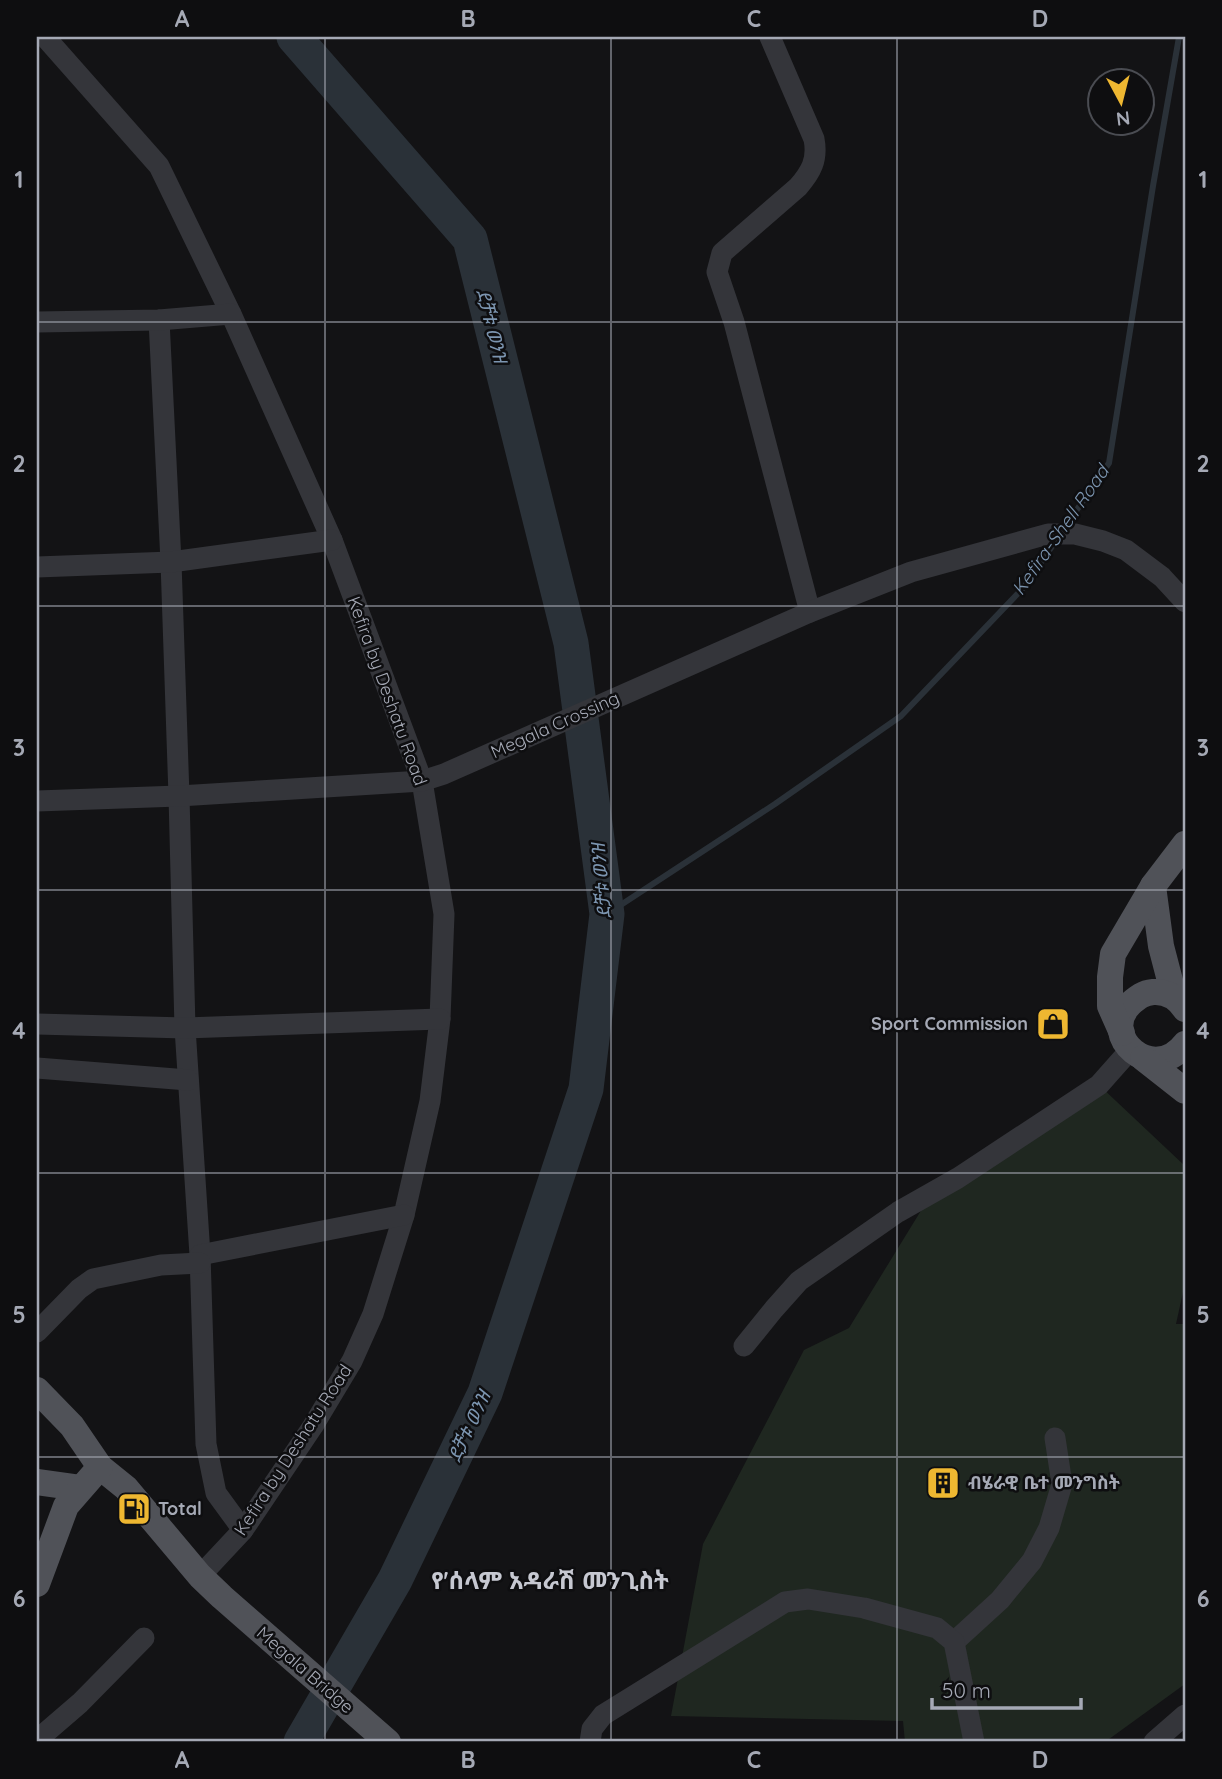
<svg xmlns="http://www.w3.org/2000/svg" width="1222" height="1779" viewBox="0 0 1222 1779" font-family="Quicksand,'Noto Sans Ethiopic',sans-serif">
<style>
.green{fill:#1f2720}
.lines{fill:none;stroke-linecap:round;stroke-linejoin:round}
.stream{stroke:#2a3138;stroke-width:6}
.river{stroke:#2a3138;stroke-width:35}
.minor{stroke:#34353a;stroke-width:21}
.major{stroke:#505258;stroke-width:26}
.grid{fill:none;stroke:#a5a9b5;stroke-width:2;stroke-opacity:0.55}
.labels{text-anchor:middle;stroke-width:5;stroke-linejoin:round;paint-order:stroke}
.street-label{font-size:18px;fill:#a5a9b5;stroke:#0e0e10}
.poi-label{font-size:18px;font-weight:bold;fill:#a5a9b5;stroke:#0e0e10;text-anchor:start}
.water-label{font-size:19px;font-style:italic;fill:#7c95b0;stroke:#0e0e10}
.district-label{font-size:24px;font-weight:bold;fill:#c6c8d1;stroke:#0e0e10}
.neatline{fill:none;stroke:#a5a9b5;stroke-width:2.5}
.grid-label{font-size:23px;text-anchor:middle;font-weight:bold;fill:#a5a9b5}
</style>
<rect width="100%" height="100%" fill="#131315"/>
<!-- green -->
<polygon class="green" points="1099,1085 1185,1166 1185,1283 1176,1324 1185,1324 1185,1684 1105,1742 905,1742 903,1721 671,1716 703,1544 804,1350 849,1328 933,1191"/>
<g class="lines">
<!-- stream -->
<g class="stream">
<polyline points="1063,530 1109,463 1153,186 1179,37"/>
<polyline points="607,914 775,804 901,716 1024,587 1057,539"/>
</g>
<!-- river -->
<polyline class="river" points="294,37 470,239 571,643 607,914 586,1089 485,1393 395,1580 301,1742"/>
<!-- minor -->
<g class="minor">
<polyline points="45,37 159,166 231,314 332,540 422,781 444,914 440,1019 430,1101 404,1215 373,1314 352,1361 313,1426 243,1530 200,1576"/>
<path d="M 770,37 L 814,139 C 818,160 811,172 798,187 L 722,253 L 717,272 L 734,322 L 810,612"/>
<polyline points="159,320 171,562 179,796 185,1028 200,1255 206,1444 216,1493 243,1530"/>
<polyline points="37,322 159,320 231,314"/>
<polyline points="37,567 171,562 332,540"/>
<polyline points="37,801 179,796 422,781 444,774 810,612 911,572 1048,534 1075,534 1103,541 1126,550 1162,577 1185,602"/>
<polyline points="37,1024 185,1028 440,1019"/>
<polyline points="37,1068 188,1080"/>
<polyline points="200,1255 404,1215"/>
<polyline points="37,1332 79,1289 93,1279 161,1265 200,1263"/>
<polyline points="744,1346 774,1309 799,1281 898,1212 958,1178 1099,1085 1130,1050"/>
<polyline points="954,1642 1000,1600 1032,1561 1049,1528 1062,1484 1055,1438"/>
<polyline points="37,1740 80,1703 144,1638"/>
<polyline points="590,1742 592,1729 603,1715 785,1602 808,1599 864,1608 937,1628 954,1642 974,1742"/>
<polyline points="1154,1742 1185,1715"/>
</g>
<!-- major -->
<g class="major">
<polyline points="1153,886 1161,946 1174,996"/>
<path d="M 1185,1009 C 1178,998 1167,991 1153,992 C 1143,993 1138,997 1130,1004 C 1098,1036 1153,1085 1185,1044"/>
<polyline points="1122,1033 1110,1006 1110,977 1113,954 1153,886 1185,844"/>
<polyline points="1143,1058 1185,1091"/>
<polyline points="37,1390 72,1426 100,1467 126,1488 200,1576 222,1597 388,1742"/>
<polyline points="37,1482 80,1488"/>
<polyline points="37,1584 66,1506 100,1467"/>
</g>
</g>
<!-- grid -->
<path class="grid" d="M 325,37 L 325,1742M 611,37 L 611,1742M 897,37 L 897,1742M 37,322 L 1185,322M 37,606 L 1185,606M 37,890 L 1185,890M 37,1173 L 1185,1173M 37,1457 L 1185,1457"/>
<!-- icons -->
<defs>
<symbol id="shop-square" viewBox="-11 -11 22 22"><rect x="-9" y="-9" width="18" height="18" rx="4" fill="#eeb731" stroke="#0e0e10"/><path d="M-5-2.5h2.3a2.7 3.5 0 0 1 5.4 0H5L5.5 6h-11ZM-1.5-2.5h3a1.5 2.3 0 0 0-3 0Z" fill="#111"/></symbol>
<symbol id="building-square" viewBox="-11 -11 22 22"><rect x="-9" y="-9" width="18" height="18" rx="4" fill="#eeb731" stroke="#0e0e10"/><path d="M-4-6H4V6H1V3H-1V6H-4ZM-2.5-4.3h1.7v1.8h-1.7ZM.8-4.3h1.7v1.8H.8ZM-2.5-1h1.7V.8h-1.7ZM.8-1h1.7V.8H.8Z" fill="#111"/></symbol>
<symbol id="fuel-square" viewBox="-11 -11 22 22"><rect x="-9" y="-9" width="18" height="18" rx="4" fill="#eeb731" stroke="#0e0e10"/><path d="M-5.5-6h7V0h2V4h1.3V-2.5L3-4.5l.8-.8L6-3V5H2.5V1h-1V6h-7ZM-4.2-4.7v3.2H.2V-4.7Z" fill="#111"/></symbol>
</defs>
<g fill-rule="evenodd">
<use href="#shop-square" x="1034" y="1005" width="38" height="38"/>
<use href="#building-square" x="924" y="1464" width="38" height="38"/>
<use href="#fuel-square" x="115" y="1490" width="38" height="38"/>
</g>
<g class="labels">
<!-- street labels -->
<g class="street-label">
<text transform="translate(387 691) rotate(70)" y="6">Kefira by Deshatu Road</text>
<text transform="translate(555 725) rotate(-24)" y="6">Megala Crossing</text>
<text transform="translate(293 1450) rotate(-57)" y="6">Kefira by Deshatu Road</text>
<text transform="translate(305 1670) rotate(41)" y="6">Megala Bridge</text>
</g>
<!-- poi labels -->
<g class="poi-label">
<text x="1028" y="1030" text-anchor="end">Sport Commission</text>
<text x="968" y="1489">ብሄራዊ ቤተ መንግስት</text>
<text x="158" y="1515">Total</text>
</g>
<!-- water labels -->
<g class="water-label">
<text transform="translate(492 326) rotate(76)" y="7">ደቻቱ ወንዝ</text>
<text transform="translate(1060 530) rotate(-55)" y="7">Kefira-Shell Road</text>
<text transform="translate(601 881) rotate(-95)" y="7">ደቻቱ ወንዝ</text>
<text transform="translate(469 1426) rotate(-65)" y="7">ደቻቱ ወንዝ</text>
</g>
<!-- district labels -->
<g class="district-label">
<text x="550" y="1589">የ'ሰላም አዳራሽ መንጊስት</text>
</g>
</g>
<!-- border -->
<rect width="1222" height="1779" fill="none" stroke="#0e0e10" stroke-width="77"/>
<!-- north arrow -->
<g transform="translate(1121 102) rotate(173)"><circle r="33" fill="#0e0e10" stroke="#4a4c52" stroke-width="2"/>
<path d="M0-5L12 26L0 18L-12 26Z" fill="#eeb731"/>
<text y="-10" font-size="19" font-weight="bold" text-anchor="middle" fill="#a5a9b5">N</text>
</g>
<!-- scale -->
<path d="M932 1698v10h149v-10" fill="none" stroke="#a5a9b5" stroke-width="3.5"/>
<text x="942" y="1698" font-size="21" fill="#a5a9b5" stroke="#0e0e10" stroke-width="5" paint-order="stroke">50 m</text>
<rect x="38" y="38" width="1146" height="1702" class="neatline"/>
<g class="grid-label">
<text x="182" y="27">A</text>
<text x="468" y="27">B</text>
<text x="754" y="27">C</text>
<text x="1040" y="27">D</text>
<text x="19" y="188">1</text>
<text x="1203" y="188">1</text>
<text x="19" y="472">2</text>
<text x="1203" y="472">2</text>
<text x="19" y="756">3</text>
<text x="1203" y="756">3</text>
<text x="19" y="1039">4</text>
<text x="1203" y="1039">4</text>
<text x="19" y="1323">5</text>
<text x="1203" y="1323">5</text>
<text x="19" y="1607">6</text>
<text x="1203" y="1607">6</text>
<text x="182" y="1768">A</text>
<text x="468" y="1768">B</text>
<text x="754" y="1768">C</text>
<text x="1040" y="1768">D</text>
</g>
</svg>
